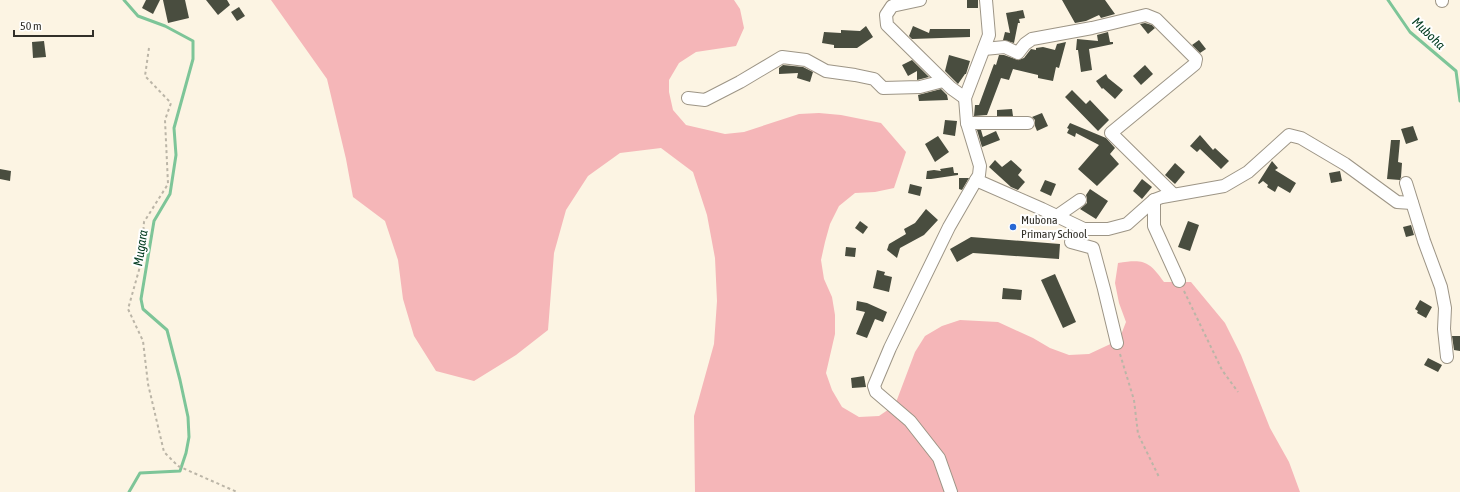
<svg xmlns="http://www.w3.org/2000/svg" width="1460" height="492" viewBox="0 0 1460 492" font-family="'Asap Condensed',sans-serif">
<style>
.green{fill:#f5b6b8}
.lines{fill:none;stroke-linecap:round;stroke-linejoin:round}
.stream{stroke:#7dc598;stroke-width:3}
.building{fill:#494d3f}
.minor-casing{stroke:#9d9586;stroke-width:14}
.path{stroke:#bbb5a7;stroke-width:2;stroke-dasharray:3 3;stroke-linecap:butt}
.minor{stroke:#fff;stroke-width:12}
.poi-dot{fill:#2767d4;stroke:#fff;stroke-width:1.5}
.labels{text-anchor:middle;stroke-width:4;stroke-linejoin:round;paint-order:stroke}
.poi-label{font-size:12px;fill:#323029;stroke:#fff;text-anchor:start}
.water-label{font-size:13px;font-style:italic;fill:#003a1e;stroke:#fff}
</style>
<rect width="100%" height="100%" fill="#fcf4e3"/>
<!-- green -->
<path class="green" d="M 271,0 L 734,0 L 740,9 L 744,28 L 736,46 L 696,52 L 679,63 L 669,80 L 669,92 L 673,110 L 686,125 L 725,134 L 744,132 L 799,114 L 819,113 L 841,115 L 881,123 L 906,152 L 894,188 L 875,192 L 855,193 L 839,206 L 830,224 L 825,242 L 821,260 L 824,279 L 832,297 L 835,315 L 835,334 L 826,373 L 832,390 L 842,407 L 859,417 L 879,416 L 895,405 L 915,352 L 925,336 L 942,326 L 960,320 L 998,322 L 1033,338 L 1050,348 L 1069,355 L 1089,354 L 1119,340 L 1126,322 L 1119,303 L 1115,283 L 1118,263 C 1144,259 1149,261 1164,282 L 1191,282 L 1225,323 L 1241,355 L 1270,428 L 1289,462 L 1300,492 L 695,492 L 694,416 L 714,344 L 717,301 L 715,258 L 707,215 L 693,172 L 661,148 L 620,153 L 588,176 L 566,210 L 554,253 L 548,330 L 516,355 L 474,381 L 436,371 L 414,336 L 403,299 L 398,260 L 385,221 L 353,197 L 346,159 L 327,79 Z"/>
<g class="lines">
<!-- stream -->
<g class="stream">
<polyline points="124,0 138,16 165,26 193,41 193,59 174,128 176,155 170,194 154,221 141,299 143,309 167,330 180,380 188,417 189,437 186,453 180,471 140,473 129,492"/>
<polyline points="1388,0 1410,32 1456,71 1460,101"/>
</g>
</g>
<!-- building -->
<g class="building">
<polygon points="146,0 160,0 153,14 142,8"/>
<polygon points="163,0 185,0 189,18 168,23"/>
<polygon points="206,0 227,0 230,5 218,15"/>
<rect x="967" y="0" width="11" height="8"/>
<polygon points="1062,0 1105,0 1115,14 1101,18 1099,15 1086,21 1075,23"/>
<polygon points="239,7 245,16 237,21 231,12"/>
<polygon points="1023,10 1025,18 1019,19 1020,23 1018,23 1014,43 1003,40 1005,32 1010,33 1006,13"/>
<polygon points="1145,23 1152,25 1155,28 1148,34 1140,24"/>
<polygon points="866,26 873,37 857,48 834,48 834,45 822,43 824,32 841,33 841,30 860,31"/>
<polygon points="913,26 929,33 930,29 970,29 970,37 912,39 909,36"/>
<polygon points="1108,32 1110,42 1113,42 1113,44 1089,49 1092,70 1081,72 1078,50 1076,50 1077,39 1098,41 1097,35"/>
<polygon points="1199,40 1206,49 1200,53 1192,45"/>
<polygon points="44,41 46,57 33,58 32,42"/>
<polygon points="1066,42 1059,68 1056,67 1053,81 1038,78 1038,75 1013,69 1009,80 1001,78 987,115 974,116 975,105 979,105 994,64 996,65 999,55 1004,55 1018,60 1024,58 1031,49 1036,50 1036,48 1043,47 1055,50 1057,44"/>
<polygon points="949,55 970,61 966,74 965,74 958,84 945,71"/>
<polygon points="912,60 929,77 917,80 917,71 908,76 902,65"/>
<polygon points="783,65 803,67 813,72 810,82 797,78 798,73 779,74 779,68"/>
<polygon points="1145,65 1153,74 1141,85 1133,76"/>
<polygon points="1106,74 1108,78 1123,90 1115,99 1103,88 1102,89 1096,81"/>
<polygon points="941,89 947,95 948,100 919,101 918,95"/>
<polygon points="1072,90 1086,104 1090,100 1109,120 1098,131 1065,97"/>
<polygon points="1012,109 1013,116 997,116 997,110"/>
<polygon points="1042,113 1048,126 1037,131 1035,126 1035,120 1032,117"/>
<polygon points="945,120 957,121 955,136 943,134"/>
<polygon points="1070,123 1106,138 1115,148 1110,154 1119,164 1097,186 1078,169 1099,145 1076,133 1075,137 1067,133 1069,129 1067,128"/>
<polygon points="1413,126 1418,140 1406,144 1401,129"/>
<polygon points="977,130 981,130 983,137 996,131 1000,140 982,147"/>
<polygon points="1200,135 1213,150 1215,148 1229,161 1221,169 1200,149 1197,152 1190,146"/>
<polygon points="938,136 949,152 935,162 925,144"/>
<polygon points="1391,140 1400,140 1398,162 1402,163 1401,177 1400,180 1387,179"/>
<polygon points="995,160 1002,167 1011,160 1022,170 1018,175 1025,182 1018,190 1011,187 989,167"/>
<polygon points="1272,161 1278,168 1275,170 1296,183 1290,193 1278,186 1275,192 1267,187 1268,185 1263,181 1259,184 1258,183"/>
<polygon points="1175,163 1185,172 1175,184 1165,175"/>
<polygon points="953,167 954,173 958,173 958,175 931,179 926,179 927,171 934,170 941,171 940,169"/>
<polygon points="0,169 11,171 10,181 0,179"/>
<polygon points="1340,171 1342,181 1331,183 1329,173"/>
<polygon points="959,178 969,178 962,190 959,189"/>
<polygon points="1142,179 1152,187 1142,199 1133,191"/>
<polygon points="1045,180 1056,184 1051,196 1040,191"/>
<polygon points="910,184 922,187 920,196 908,193"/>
<polygon points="1090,189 1108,201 1096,219 1080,209 1087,203 1087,199 1086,195"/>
<polygon points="926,209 938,220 924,235 900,248 897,258 887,250 889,244 906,234 904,229 915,223"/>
<polygon points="860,221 868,227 863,234 855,228"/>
<polygon points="1188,221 1199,225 1190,251 1178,247"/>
<polygon points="1411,225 1414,235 1406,237 1403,227"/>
<polygon points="971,237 1060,244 1059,259 973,253 957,262 950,249"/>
<polygon points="846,247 856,248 855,257 845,256"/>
<polygon points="877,270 885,272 884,275 892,277 889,292 873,288"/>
<polygon points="1055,274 1076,322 1063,328 1041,280"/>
<polygon points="1003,288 1022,290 1021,300 1002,299"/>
<polygon points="1420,300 1432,307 1426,318 1417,313 1418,311 1415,309"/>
<polygon points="857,301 867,303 887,312 883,322 875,319 867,338 856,334 865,312 856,310"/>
<polygon points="1452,336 1460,336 1460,351 1454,350"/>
<polygon points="1428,358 1442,365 1438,372 1424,365"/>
<polygon points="864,376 866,387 852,388 851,378"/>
</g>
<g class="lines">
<defs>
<g id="minor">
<polyline points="920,0 892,6 886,15 887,25 951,88 965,98"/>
<polyline points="1442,1 1442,0"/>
<polyline points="984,49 1005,47 1018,53 1025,44 1032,39 1092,28 1146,15 1156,19 1196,59 1195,64 1111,133 1173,194"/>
<polyline points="688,98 705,100 740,82 782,57 806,60 826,71 855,75 874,79 883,88 920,87 943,81"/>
<polyline points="967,123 1028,123"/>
<polyline points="976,180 1042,209 1084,229 1108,229 1127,224 1154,200 1162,197 1224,186 1248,172 1289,135 1301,138 1345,164 1397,202 1412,203"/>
<polyline points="1406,183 1424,241 1441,287 1445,308 1444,329 1447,357"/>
<polyline points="1154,200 1154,226 1179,281"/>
<polyline points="1057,216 1080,200"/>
<polyline points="1084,229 1071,242 1093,248 1104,289 1117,343"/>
<polyline points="951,492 939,458 910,421 876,392 874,386 890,348 949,227 979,175 980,166 967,123 965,98 989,35 986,0"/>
</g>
</defs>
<!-- minor casing -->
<use href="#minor" class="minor-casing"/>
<!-- path -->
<g class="path">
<polyline points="149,48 145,76 171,103 165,120 168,184 144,222 141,263 128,309 143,341 148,384 164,452 178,466 237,492"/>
<polyline points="1184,291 1222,370 1238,392"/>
<polyline points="1120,354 1134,400 1138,434 1159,477"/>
</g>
<!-- minor -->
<use href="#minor" class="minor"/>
</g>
<!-- markers -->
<circle class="poi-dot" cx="1013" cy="227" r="4"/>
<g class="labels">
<!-- poi labels -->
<g class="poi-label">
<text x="1021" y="224">Mubona<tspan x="1021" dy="14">Primary School</tspan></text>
</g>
<!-- water labels -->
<g class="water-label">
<text transform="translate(1429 33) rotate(44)" y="5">Muboha</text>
<text transform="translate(140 248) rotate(-81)" y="5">Mugara</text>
</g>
</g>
<!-- scale -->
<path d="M14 30v6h79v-6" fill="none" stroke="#323029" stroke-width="2"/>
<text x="20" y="30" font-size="12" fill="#323029" stroke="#ffffff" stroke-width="3" paint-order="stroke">50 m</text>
</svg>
